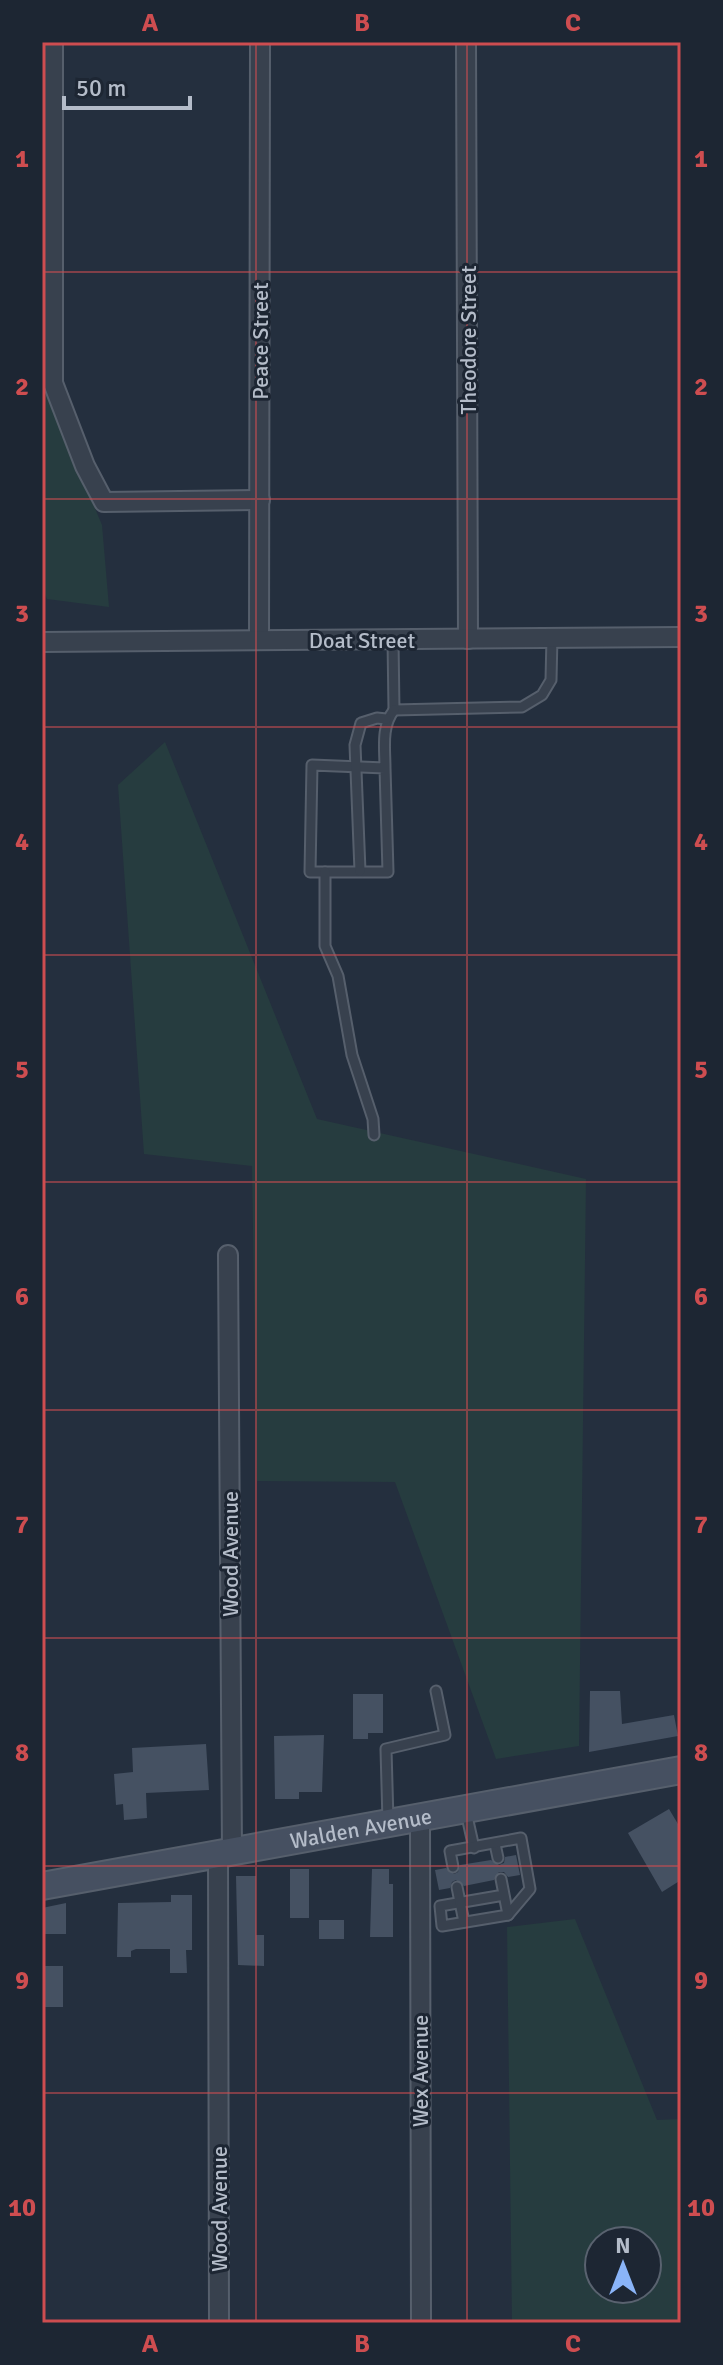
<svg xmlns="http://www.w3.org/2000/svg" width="723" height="2365" viewBox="0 0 723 2365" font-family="Signika,sans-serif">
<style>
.green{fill:#263c3f;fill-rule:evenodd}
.building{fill:#455162}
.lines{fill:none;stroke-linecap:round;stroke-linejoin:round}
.service-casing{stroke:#565f6c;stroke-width:13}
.minor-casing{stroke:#565f6c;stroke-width:22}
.secondary-casing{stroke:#565f6c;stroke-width:30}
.service{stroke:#38414e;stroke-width:9}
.minor{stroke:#38414e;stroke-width:18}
.secondary{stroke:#465061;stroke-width:26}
.grid{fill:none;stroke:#ce4d50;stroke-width:2;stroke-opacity:0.55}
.labels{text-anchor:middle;stroke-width:6;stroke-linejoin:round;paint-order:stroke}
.street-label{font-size:22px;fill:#b4bcc9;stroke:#1d2633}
.neatline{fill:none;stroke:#ce4d50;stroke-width:3}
.grid-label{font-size:26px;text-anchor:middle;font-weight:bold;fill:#ce4d50}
</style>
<rect width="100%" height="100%" fill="#242f3e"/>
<!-- green -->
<g class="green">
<polygon points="42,382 102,525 109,607 47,599 42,588"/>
<polygon points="165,742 317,1119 586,1179 579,1746 496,1759 395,1482 257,1481 252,1166 144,1154 118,785"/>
<path d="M 575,1919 L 657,2120 L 681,2119 L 681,2323 L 512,2323 L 507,1927 ZM 599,2241 L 647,2241 L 647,2289 L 599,2289 Z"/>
</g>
<!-- building -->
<g class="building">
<polygon points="590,1691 620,1691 622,1724 674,1715 678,1736 589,1752"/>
<polygon points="353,1694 383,1694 383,1733 368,1733 368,1739 353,1739"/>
<polygon points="324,1735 322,1792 299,1792 299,1799 275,1799 274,1736"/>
<polygon points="206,1744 209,1790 146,1793 147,1818 124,1820 123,1804 116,1805 114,1774 133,1772 132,1748"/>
<polygon points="669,1809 681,1829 681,1880 662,1892 628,1833"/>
<polygon points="516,1855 520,1875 508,1877 504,1872 499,1872 494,1880 464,1886 456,1880 452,1882 450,1888 439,1890 435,1870 446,1868 454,1874 458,1872 460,1865 491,1860 499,1865 504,1863 505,1857"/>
<rect x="290" y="1869" width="19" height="49"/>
<polygon points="372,1869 389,1869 389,1884 393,1884 393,1937 370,1937"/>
<polygon points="236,1876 256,1876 256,1935 264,1935 264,1966 238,1965"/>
<polygon points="171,1895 192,1895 192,1950 186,1950 187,1973 170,1973 170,1949 136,1949 131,1951 131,1957 117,1957 118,1903 171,1902"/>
<polygon points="66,1903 66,1934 42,1934 42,1908"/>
<rect x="319" y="1920" width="25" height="19"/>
<rect x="42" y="1966" width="21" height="41"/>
</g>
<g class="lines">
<defs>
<g id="service">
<polyline points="393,640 394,710 522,707 542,695 551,680 552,637"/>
<path d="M 385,768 L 388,872 L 310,872 L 312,765 L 385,768 C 385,748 381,727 394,710"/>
<polyline points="360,871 355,745 361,723 377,718 386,719"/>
<polyline points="325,872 325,946 338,976 352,1055 373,1119 374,1135"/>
<polyline points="466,1812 474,1848"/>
<polyline points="388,1821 386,1749 445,1735 436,1691"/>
<polyline points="495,1844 498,1858"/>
<polyline points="453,1867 450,1851 521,1838 530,1889 508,1915"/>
<polyline points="501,1879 508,1915 442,1926 440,1906 504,1895"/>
<polyline points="457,1887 464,1922"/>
</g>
<g id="minor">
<polyline points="53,42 53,383 85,466 104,502 260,500"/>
<polyline points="466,42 468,639"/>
<polyline points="259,640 260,42"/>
<polyline points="42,642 681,637"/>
<polyline points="228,1255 232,1853"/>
<polyline points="420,1818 421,2323"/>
<polyline points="218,1855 219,2323"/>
</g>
<g id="secondary">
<path id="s1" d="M 42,1886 L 681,1770"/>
</g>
</defs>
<!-- service casing -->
<use href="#service" class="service-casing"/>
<!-- minor casing -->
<use href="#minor" class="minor-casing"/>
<!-- secondary casing -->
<use href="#secondary" class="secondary-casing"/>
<!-- service -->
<use href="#service" class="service"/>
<!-- minor -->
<use href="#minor" class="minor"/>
<!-- secondary -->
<use href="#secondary" class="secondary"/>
</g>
<!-- grid -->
<path class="grid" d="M 256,42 L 256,2323M 467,42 L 467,2323M 42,272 L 681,272M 42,499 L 681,499M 42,727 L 681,727M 42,955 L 681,955M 42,1182 L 681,1182M 42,1410 L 681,1410M 42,1638 L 681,1638M 42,1866 L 681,1866M 42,2093 L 681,2093"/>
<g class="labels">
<!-- street labels -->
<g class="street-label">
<text transform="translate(468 340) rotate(-90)" y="8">Theodore Street</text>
<text transform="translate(260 341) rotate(-90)" y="8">Peace Street</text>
<text x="362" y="648">Doat Street</text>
<text transform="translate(230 1554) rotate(-90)" y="8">Wood Avenue</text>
<text dy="8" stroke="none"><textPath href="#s1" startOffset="324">Walden Avenue</textPath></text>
<text transform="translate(420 2071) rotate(-90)" y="8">Wex Avenue</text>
<text transform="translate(219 2209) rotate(-90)" y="8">Wood Avenue</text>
</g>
</g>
<!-- border -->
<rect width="723" height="2365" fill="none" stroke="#1d2633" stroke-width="88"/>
<!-- north arrow -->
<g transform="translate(623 2265)"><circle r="38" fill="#1d2633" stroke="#59626f" stroke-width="2"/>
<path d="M0-6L14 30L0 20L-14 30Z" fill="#8ab4f8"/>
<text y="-12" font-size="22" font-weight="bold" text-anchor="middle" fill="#b4bcc9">N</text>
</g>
<!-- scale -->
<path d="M64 96v12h126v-12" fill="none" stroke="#b4bcc9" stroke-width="4"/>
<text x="76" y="96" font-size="24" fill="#b4bcc9" stroke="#1d2633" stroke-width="6" paint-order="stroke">50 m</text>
<rect x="44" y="44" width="635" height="2277" class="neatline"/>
<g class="grid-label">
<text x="150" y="31">A</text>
<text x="362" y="31">B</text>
<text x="573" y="31">C</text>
<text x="22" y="167">1</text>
<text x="701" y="167">1</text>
<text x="22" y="395">2</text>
<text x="701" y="395">2</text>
<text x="22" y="622">3</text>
<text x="701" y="622">3</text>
<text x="22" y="850">4</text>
<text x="701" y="850">4</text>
<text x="22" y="1078">5</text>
<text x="701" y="1078">5</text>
<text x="22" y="1305">6</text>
<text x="701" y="1305">6</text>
<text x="22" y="1533">7</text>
<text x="701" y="1533">7</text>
<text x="22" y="1761">8</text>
<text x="701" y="1761">8</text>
<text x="22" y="1989">9</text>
<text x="701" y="1989">9</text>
<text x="22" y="2216">10</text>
<text x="701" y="2216">10</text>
<text x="150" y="2352">A</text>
<text x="362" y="2352">B</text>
<text x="573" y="2352">C</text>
</g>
</svg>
